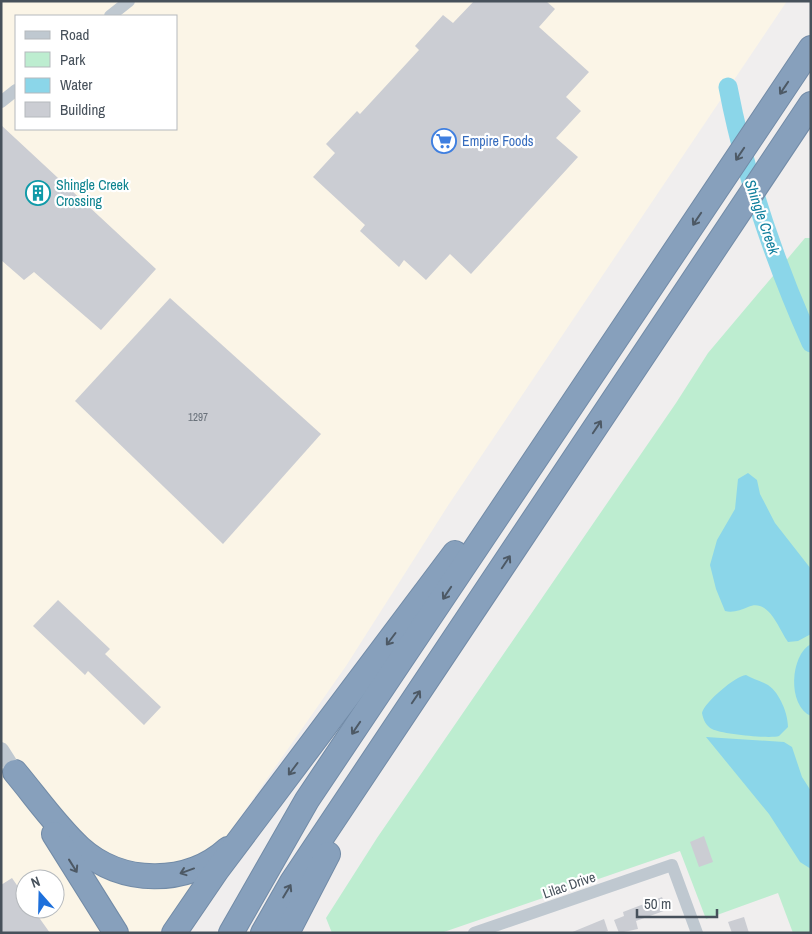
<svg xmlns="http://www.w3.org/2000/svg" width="812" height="934" viewBox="0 0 812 934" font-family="'Archivo Narrow',sans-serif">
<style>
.commercial{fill:#fbf5e7;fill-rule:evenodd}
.green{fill:#bdedd0}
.water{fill:#8bd6e9}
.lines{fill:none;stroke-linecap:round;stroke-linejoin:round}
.river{stroke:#8bd6e9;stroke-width:19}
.building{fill:#cbcdd3}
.motorway-casing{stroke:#728ba7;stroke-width:26}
.minor{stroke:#bfc8d0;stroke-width:12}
.tertiary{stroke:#bfc8d0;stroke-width:16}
.motorway{stroke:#87a0bc;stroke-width:24}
.oneway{stroke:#4d5965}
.labels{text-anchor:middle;stroke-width:4.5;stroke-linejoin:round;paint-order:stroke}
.number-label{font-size:11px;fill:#687079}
.shop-label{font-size:14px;fill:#366cbe;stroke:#fff;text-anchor:start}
.culture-label{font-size:14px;fill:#0d838f;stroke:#fff;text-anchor:start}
.street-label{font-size:14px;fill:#47515b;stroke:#fff}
.water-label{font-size:15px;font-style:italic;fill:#107f9d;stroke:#fff}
</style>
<rect width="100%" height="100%" fill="#f0eeee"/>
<!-- commercial -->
<path class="commercial" d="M 1,1 L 787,1 L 449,504 L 346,666 L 159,933 L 1,933 ZM 16,16 L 176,16 L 176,129 L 16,129 ZM 25,879 L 55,879 L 55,909 L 25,909 Z"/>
<!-- green -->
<polygon class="green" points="805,238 811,238 811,933 793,933 778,893 706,919 680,851 441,933 332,933 326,918 377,838 676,403 708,353"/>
<!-- water -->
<g class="water">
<path d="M 748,473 L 757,480 L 760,494 L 775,523 L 811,569 L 811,634 L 798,641 L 788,642 C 778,628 769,598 748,607 C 741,610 733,613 725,611 L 716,589 L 710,565 L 717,540 L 735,509 L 738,479 Z"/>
<path d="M 811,644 L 811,716 C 787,706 790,655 811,644 Z"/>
<path d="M 746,675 C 753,679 761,681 768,685 C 780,693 788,714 788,727 L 779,736 C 770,739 721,734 712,729 C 706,726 703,719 702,713 C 704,703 735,676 746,675 Z"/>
<polygon points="706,737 784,742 792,747 802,777 811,791 811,869 800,862 769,814"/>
</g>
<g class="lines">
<!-- river -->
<path class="river" d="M 728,87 C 745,176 774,260 811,343"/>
</g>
<!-- building -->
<g class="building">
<polygon points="474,1 546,1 555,9 539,27 589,72 566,97 581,111 556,138 578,157 471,274 450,254 426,280 404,260 399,267 360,231 365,225 313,177 335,153 326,144 357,111 360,114 419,50 415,46 443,15 453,23"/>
<polygon points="1,125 156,269 101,330 34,272 24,280 1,260"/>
<polygon points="170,298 321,434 223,544 75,401"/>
<polygon points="58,600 110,649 105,654 161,707 144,725 88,671 85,675 33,626"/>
<polygon points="704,836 713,862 699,867 690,842"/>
<polygon points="12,878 25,897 25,909 33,909 50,933 1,933 1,885"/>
<polygon points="662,897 664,902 669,900 672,908 636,921 638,929 619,933 614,920 624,916 623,912"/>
<polygon points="744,917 749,933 732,933 728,922"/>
<polygon points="604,919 608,931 602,933 570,933"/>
</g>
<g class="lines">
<defs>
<g id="motorway">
<path d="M 15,772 C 36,797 56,826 80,848 C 121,885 187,886 228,849"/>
<polyline points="54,834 116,933"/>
<polyline points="174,933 217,870 455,553"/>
<polyline points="231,933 307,800 811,48"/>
<polyline points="263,933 292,882 811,104"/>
<polyline points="287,933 328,854"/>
</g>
</defs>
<!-- motorway casing -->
<use href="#motorway" class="motorway-casing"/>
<!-- minor -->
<g class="minor">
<polyline points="110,16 129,1"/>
<polyline points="1,102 16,90"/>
<polyline points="474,933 672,865 697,933"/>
</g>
<!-- tertiary -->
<polyline class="tertiary" points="1,750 20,780"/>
<!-- motorway -->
<use href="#motorway" class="motorway"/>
</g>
<!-- one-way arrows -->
<defs><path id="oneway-shaft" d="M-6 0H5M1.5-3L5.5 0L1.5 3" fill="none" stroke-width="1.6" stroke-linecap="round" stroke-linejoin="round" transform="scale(1.25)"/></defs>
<g class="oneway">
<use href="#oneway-shaft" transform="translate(784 88) rotate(124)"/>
<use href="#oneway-shaft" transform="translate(740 154) rotate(124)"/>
<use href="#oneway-shaft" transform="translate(697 219) rotate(124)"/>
<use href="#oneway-shaft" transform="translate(597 427) rotate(-56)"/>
<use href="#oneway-shaft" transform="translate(506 562) rotate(-56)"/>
<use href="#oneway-shaft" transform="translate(447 593) rotate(124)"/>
<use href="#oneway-shaft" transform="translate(391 639) rotate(127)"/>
<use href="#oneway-shaft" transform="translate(416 697) rotate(-56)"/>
<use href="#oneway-shaft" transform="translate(356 728) rotate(124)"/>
<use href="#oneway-shaft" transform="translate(293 769) rotate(127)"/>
<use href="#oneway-shaft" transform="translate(73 866) rotate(58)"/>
<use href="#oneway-shaft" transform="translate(187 871) rotate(160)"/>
<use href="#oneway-shaft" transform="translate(287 891) rotate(-59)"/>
</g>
<!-- icons -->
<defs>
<symbol id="supermarket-ring" viewBox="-11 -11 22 22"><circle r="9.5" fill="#fff" stroke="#3f7fe0" stroke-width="1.5"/><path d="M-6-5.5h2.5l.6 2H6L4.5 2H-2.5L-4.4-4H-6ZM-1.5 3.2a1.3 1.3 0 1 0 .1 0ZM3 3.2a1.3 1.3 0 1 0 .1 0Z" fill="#3f7fe0"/></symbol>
<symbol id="building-ring" viewBox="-11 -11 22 22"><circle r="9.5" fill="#fff" stroke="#0f9aa8" stroke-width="1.5"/><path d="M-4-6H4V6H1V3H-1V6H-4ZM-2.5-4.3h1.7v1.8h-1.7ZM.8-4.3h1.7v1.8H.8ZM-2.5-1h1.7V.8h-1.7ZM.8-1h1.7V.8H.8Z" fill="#0f9aa8"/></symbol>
</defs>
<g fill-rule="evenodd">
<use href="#supermarket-ring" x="430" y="127" width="28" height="28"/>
<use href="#building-ring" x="24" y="179" width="28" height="28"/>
</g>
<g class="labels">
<!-- number labels -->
<g class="number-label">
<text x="198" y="421">1297</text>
</g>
<!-- shop labels -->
<g class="shop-label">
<text x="462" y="146">Empire Foods</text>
</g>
<!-- culture labels -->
<g class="culture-label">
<text x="56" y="190">Shingle Creek<tspan x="56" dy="16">Crossing</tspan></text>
</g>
<!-- street labels -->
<g class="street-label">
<text transform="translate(569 885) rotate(-19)" y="5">Lilac Drive</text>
</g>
<!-- water labels -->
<g class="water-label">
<text transform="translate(762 217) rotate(71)" y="5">Shingle Creek</text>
</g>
</g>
<!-- border -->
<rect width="812" height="934" fill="none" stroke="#47515b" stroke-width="5"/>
<!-- legend -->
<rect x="15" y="15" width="162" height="115" fill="#ffffff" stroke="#b5b9bd"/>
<rect x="25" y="31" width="25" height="8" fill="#bfc8d0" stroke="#b5b9bd"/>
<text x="60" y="40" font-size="15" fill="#47515b">Road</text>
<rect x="25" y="52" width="25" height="15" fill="#bdedd0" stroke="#b5b9bd"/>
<text x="60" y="65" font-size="15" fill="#47515b">Park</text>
<rect x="25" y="78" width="25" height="15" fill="#8bd6e9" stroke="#b5b9bd"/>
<text x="60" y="90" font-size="15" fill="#47515b">Water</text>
<rect x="25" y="102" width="25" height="15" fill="#cbcdd3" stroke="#b5b9bd"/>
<text x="60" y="115" font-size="15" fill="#47515b">Building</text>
<!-- north arrow -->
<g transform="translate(40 894) rotate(340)"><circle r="24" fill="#ffffff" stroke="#b5b9bd"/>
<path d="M0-4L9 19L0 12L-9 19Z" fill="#1e70db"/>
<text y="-8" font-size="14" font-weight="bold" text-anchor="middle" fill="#47515b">N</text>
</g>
<!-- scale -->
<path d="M637 909v8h80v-8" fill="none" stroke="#47515b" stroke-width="2.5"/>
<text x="644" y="909" font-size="15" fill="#47515b" stroke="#ffffff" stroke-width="4" paint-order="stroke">50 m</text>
</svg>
